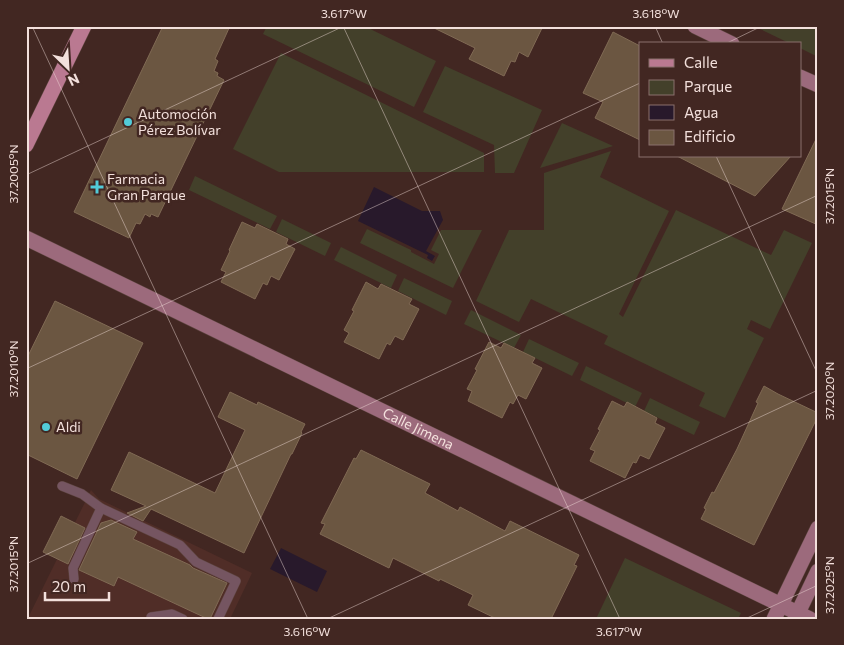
<svg xmlns="http://www.w3.org/2000/svg" width="844" height="645" viewBox="0 0 844 645" font-family="Commissioner,sans-serif">
<style>
.built{fill:#502d27}
.green{fill:#43402a}
.water{fill:#28192b}
.building{fill:#6b5641;stroke:#806a54}
.lines{fill:none;stroke-linecap:round;stroke-linejoin:round}
.lane-casing{stroke:#5e4540;stroke-width:10}
.secondary-casing{stroke:#5e4540;stroke-width:16}
.primary-casing{stroke:#5e4540;stroke-width:16}
.lane{stroke:#755561;stroke-width:9}
.secondary{stroke:#9c6a7c;stroke-width:15}
.primary{stroke:#ba7991;stroke-width:15}
.ticks{fill:none;stroke:#f3e0dc;stroke-width:1;stroke-opacity:0.45}
.poi-dot{fill:#52cbd8;stroke:#422722;stroke-width:2}
.labels{text-anchor:middle;stroke-width:5;stroke-linejoin:round;paint-order:stroke}
.poi-label{font-size:14px;fill:#f3e0dc;stroke:#422722;text-anchor:start}
.street-label{font-size:14px;fill:#f3e0dc;stroke:#422722}
.neatline{fill:none;stroke:#f3e0dc;stroke-width:2}
.ticks-label{font-size:12px;text-anchor:middle;fill:#f3e0dc}
</style>
<rect width="100%" height="100%" fill="#422722"/>
<!-- built -->
<polygon class="built" points="91,490 99,499 252,573 230,619 28,618"/>
<!-- green -->
<g class="green">
<polygon points="267,26 364,26 436,61 414,107 263,34"/>
<polygon points="754,26 818,26 818,57 800,48 800,44 791,44"/>
<polygon points="281,53 484,153 484,172 279,172 233,149"/>
<polygon points="445,66 542,110 514,173 495,173 494,145 423,112"/>
<polygon points="562,123 613,146 540,168"/>
<polygon points="611,151 600,177 669,211 619,314 623,317 676,210 771,255 784,230 812,243 770,329 751,320 747,329 764,338 725,418 699,406 705,393 604,344 608,336 531,299 519,322 476,301 509,230 544,230 544,173"/>
<polygon points="195,176 277,216 270,229 189,190"/>
<polygon points="282,219 331,243 325,256 276,232"/>
<polygon points="367,229 411,250 411,252 434,264 439,254 431,250 441,230 482,230 453,288 360,243"/>
<polygon points="341,247 397,275 391,288 334,260"/>
<polygon points="404,278 452,301 446,315 398,291"/>
<polygon points="471,310 521,335 514,348 464,324"/>
<polygon points="529,339 579,363 572,376 523,352"/>
<polygon points="586,366 642,393 635,407 580,380"/>
<polygon points="650,398 700,422 694,435 644,411"/>
<polygon points="625,558 741,613 738,619 596,619"/>
</g>
<!-- water -->
<g class="water">
<polygon points="374,187 422,211 440,211 443,220 426,251 435,256 432,261 427,258 428,255 358,221"/>
<polygon points="281,548 327,571 317,592 270,569"/>
</g>
<!-- building -->
<g class="building">
<polygon points="163,26 230,26 215,59 218,61 214,71 218,73 217,76 224,80 158,217 151,214 150,217 145,214 140,224 136,223 129,238 74,212"/>
<polygon points="430,26 543,26 528,57 519,52 515,62 511,61 504,76 469,59 475,48"/>
<polygon points="613,32 640,46 640,140 595,118 603,102 583,93"/>
<polygon points="818,135 818,225 782,209"/>
<polygon points="677,156 791,156 755,196"/>
<polygon points="242,222 255,228 257,224 288,239 286,244 295,249 279,280 271,276 267,285 263,283 255,299 221,282 226,272 221,270 230,251 229,250"/>
<polygon points="366,282 378,289 381,284 412,299 409,304 419,309 403,340 395,336 390,345 387,343 379,359 344,342 349,333 344,330 354,311 352,310"/>
<polygon points="55,301 143,343 77,479 26,454 26,360"/>
<polygon points="489,342 501,348 504,343 535,358 532,363 542,368 526,399 518,395 513,404 510,402 502,418 468,401 472,391 467,389 477,370 475,369"/>
<polygon points="764,386 778,394 818,413 818,416 754,545 701,519 706,509 704,508 712,492 714,493 737,449 758,403 756,402"/>
<polygon points="230,392 257,405 258,402 305,424 301,432 302,433 292,454 291,454 244,553 151,509 143,521 127,513 146,506 111,490 129,452 215,493 245,430 218,417"/>
<polygon points="612,401 624,407 627,402 657,418 655,423 665,428 649,459 640,455 636,463 633,462 625,478 590,461 595,451 590,449 600,430 598,429"/>
<polygon points="361,450 430,484 425,493 458,511 460,507 505,531 510,521 579,555 574,565 577,566 551,619 497,619 468,605 473,595 440,579 439,581 393,558 389,568 320,534 325,524 321,523 354,458 356,459"/>
<polygon points="61,516 85,528 68,564 43,552"/>
<polygon points="111,520 137,532 133,539 190,565 193,568 227,583 210,619 208,619 118,577 114,586 79,570 101,523"/>
</g>
<g class="lines">
<defs>
<g id="lane">
<polyline points="62,486 82,494 101,508 180,545 196,562 236,581 218,619"/>
<polyline points="74,579 73,568 101,508"/>
<polyline points="151,617 172,614 183,619"/>
</g>
<g id="secondary">
<polyline points="695,26 732,44"/>
<polyline points="800,77 818,85"/>
<path id="s1" d="M 26,238 L 810,619"/>
<polyline points="774,619 818,528"/>
<polyline points="795,619 818,571"/>
</g>
<polyline id="primary" points="26,145 84,26"/>
</defs>
<!-- lane casing -->
<use href="#lane" class="lane-casing"/>
<!-- secondary casing -->
<use href="#secondary" class="secondary-casing"/>
<!-- primary casing -->
<use href="#primary" class="primary-casing"/>
<!-- lane -->
<use href="#lane" class="lane"/>
<!-- secondary -->
<use href="#secondary" class="secondary"/>
<!-- primary -->
<use href="#primary" class="primary"/>
</g>
<!-- ticks -->
<path class="ticks" d="M 32,26 L 308,619M 343,26 L 620,619M 655,26 L 663,44M 725,44 L 762,26M 716,156 L 818,375M 26,175 L 344,26M 26,369 L 640,83M 26,564 L 818,195M 327,619 L 818,390M 745,619 L 818,585"/>
<!-- markers -->
<g class="poi-dot">
<circle cx="128" cy="122" r="5"/>
<path d="M94.5 179.5h5v5h5v5h-5v5h-5v-5h-5v-5h5z"/>
<circle cx="46" cy="427" r="5"/>
</g>
<g class="labels">
<!-- poi labels -->
<g class="poi-label">
<text x="138" y="119">Automoción<tspan x="138" dy="16">Pérez Bolívar</tspan></text>
<text x="107" y="184">Farmacia<tspan x="107" dy="16">Gran Parque</tspan></text>
<text x="56" y="432">Aldi</text>
</g>
<!-- street labels -->
<g class="street-label">
<text dy="5" stroke="none"><textPath href="#s1" startOffset="436">Calle Jimena</textPath></text>
</g>
</g>
<!-- border -->
<rect width="844" height="645" fill="none" stroke="#422722" stroke-width="55"/>
<!-- legend -->
<rect x="639" y="42" width="162" height="115" fill="#422722" stroke="#89716c"/>
<rect x="649" y="59" width="25" height="8" fill="#ba7991" stroke="#89716c"/>
<text x="684" y="68" font-size="15" fill="#f3e0dc">Calle</text>
<rect x="649" y="80" width="25" height="15" fill="#43402a" stroke="#89716c"/>
<text x="684" y="92" font-size="15" fill="#f3e0dc">Parque</text>
<rect x="649" y="105" width="25" height="15" fill="#28192b" stroke="#89716c"/>
<text x="684" y="118" font-size="15" fill="#f3e0dc">Agua</text>
<rect x="649" y="130" width="25" height="15" fill="#6b5641" stroke="#89716c"/>
<text x="684" y="142" font-size="15" fill="#f3e0dc">Edificio</text>
<!-- north arrow -->
<g transform="translate(68 68) rotate(155)" stroke="#422722" stroke-width="4" paint-order="stroke">
<path d="M0-4L9 19L0 12L-9 19Z" fill="#f3e0dc"/>
<text y="-8" font-size="14" font-weight="bold" text-anchor="middle" fill="#f3e0dc">N</text>
</g>
<!-- scale -->
<path d="M45 592v8h64v-8" fill="none" stroke="#f3e0dc" stroke-width="2.5"/>
<text x="52" y="592" font-size="15" fill="#f3e0dc" stroke="#422722" stroke-width="4" paint-order="stroke">20 m</text>
<rect x="28" y="28" width="788" height="590" class="neatline"/>
<g class="ticks-label">
<text x="344" y="18">3.617°W</text>
<text x="656" y="18">3.618°W</text>
<text transform="translate(14 174) rotate(-90)" y="4">37.2005°N</text>
<text transform="translate(830 196) rotate(-90)" y="4">37.2015°N</text>
<text transform="translate(14 369) rotate(-90)" y="4">37.2010°N</text>
<text transform="translate(830 391) rotate(-90)" y="4">37.2020°N</text>
<text transform="translate(14 564) rotate(-90)" y="4">37.2015°N</text>
<text transform="translate(830 585) rotate(-90)" y="4">37.2025°N</text>
<text x="307" y="636">3.616°W</text>
<text x="619" y="636">3.617°W</text>
</g>
</svg>
